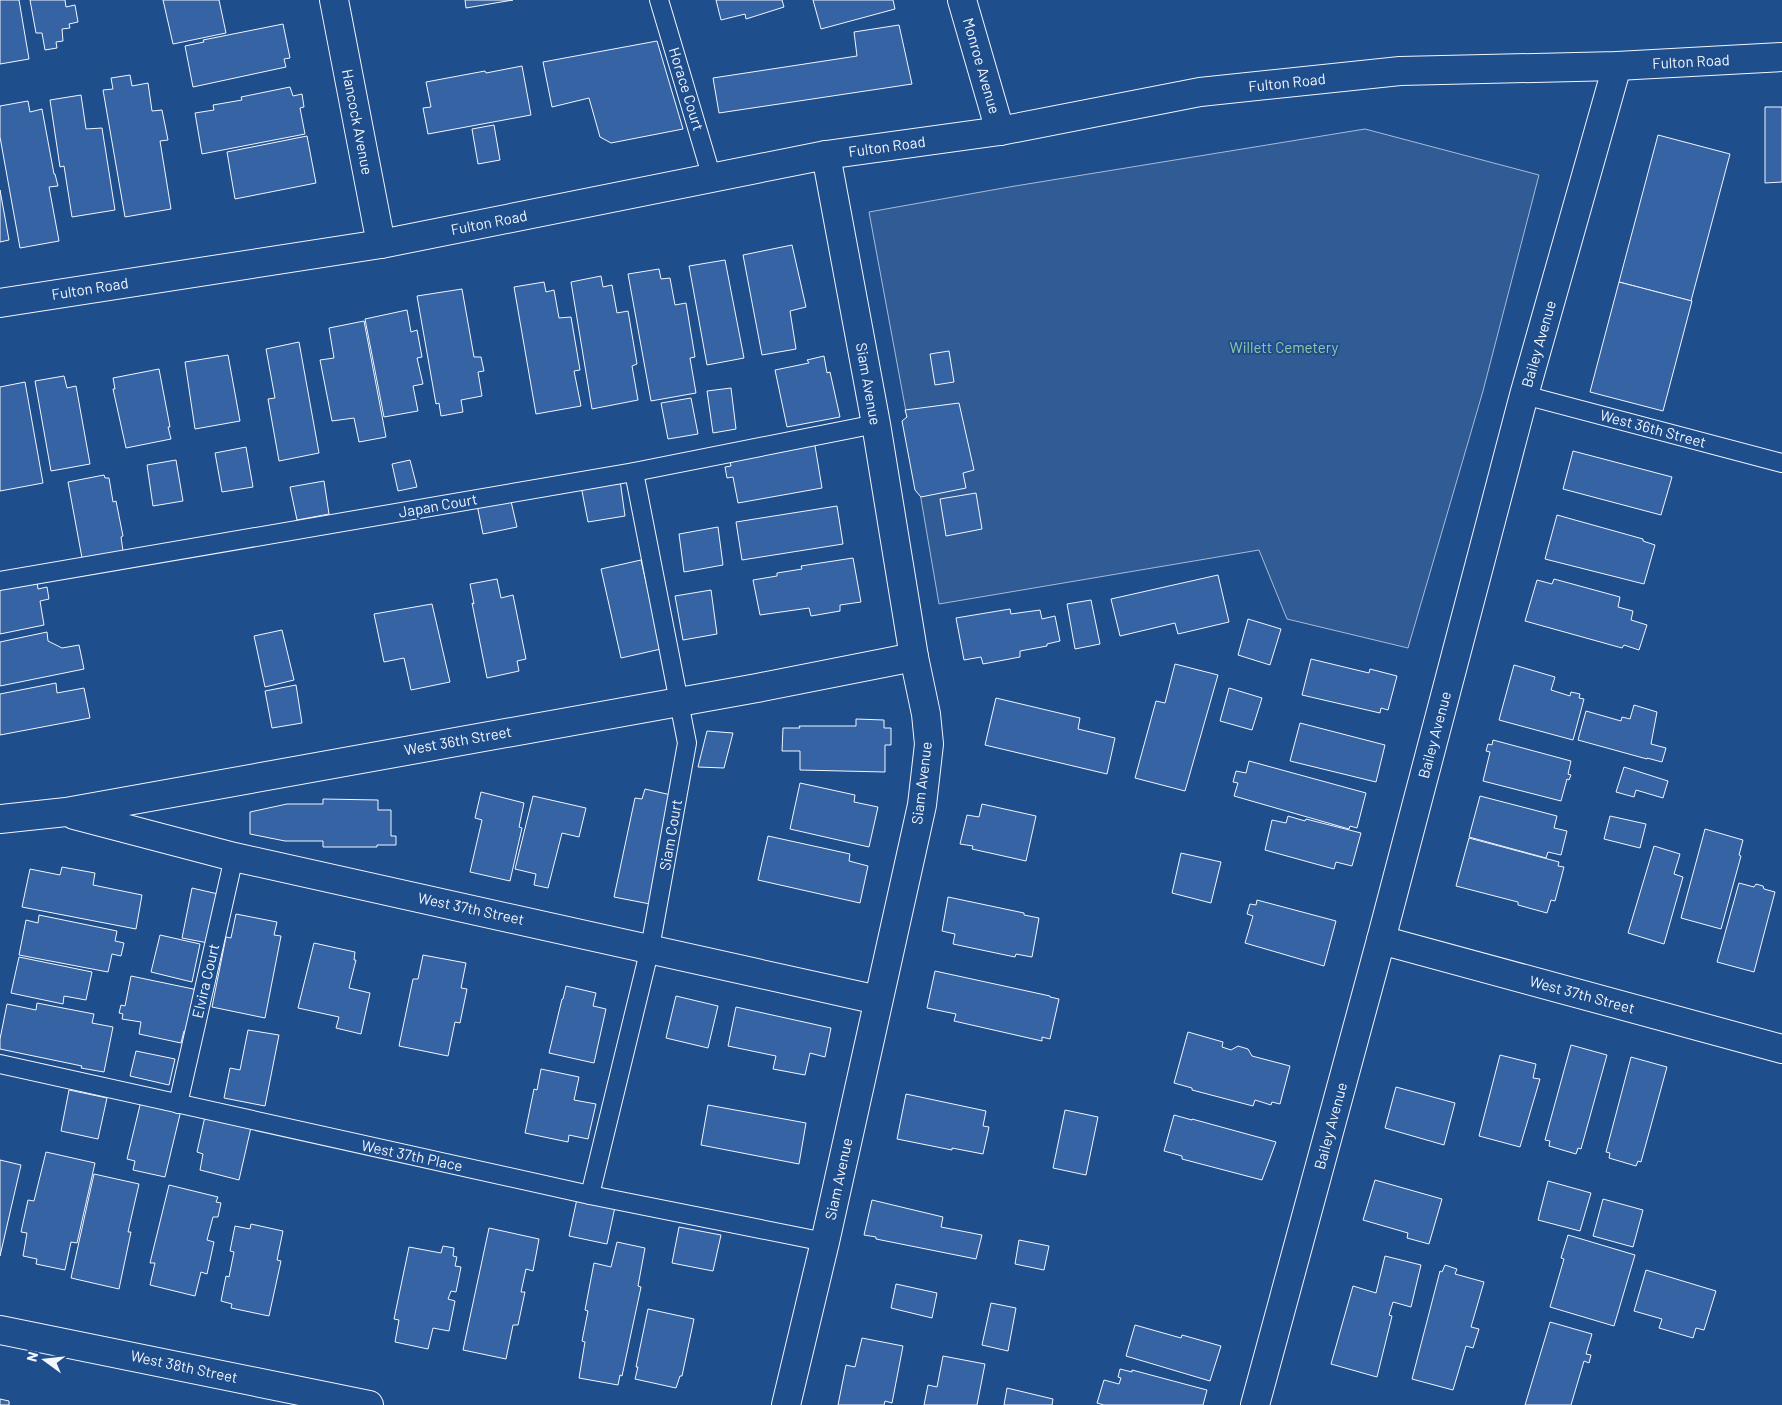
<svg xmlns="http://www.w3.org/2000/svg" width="1782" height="1405" viewBox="0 0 1782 1405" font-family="Barlow,sans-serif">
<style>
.built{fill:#305b95;stroke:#a8bbd7}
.building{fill:#3563a3;stroke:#f2f6ff}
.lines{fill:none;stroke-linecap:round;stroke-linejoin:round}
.lane-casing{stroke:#f2f6ff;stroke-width:20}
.street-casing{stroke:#f2f6ff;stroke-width:30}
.secondary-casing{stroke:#f2f6ff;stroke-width:30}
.lane{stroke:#1f4e8c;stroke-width:18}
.street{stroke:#1f4e8c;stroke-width:28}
.secondary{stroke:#1f4e8c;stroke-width:28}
.labels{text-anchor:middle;stroke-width:4;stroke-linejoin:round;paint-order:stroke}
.street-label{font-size:15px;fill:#f2f6ff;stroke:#1f4e8c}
.park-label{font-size:15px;fill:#97c8a6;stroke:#1f4e8c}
</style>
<rect width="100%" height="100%" fill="#1f4e8c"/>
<!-- built -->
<polygon class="built" points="1365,129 1539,175 1483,391 1408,648 1287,619 1259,550 939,604 907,417 869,212 1009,187"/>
<!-- building -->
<g class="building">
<polygon points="0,0 19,0 29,59 0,64"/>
<polygon points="30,0 65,0 66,7 75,5 78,22 69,24 70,28 62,29 63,41 56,42 57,48 45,50 42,33 36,33"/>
<polygon points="163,0 219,0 226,33 173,44"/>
<polygon points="465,0 513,0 466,8"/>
<polygon points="716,0 782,0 784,7 746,19 745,14 721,20"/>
<polygon points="813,0 893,0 895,9 821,29"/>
<polygon points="283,24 290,58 284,59 286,67 193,87 185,46 204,42 203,40"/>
<polygon points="899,25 912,84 719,113 713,78 857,56 854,32"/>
<polygon points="657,41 683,129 611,143 600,137 589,98 552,107 543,62"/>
<polygon points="522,66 531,115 428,134 423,108 431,107 426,82 485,71 486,73"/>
<polygon points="130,75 132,86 148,83 152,111 162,110 168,140 160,141 171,209 125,217 103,90 113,89 111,78"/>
<polygon points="290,87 293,96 302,94 304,107 300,108 305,134 202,154 195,113 214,110 213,105 242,100 241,97"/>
<polygon points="81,95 86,129 102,128 115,210 72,217 64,166 60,167 50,100"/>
<polygon points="28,101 30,112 42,109 54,174 55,174 58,186 49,187 59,241 20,248 0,137 0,106"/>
<polygon points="1765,107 1782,107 1782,182 1765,183"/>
<polygon points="494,125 500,160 478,164 472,129"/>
<polygon points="1658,135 1730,154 1691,301 1619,282"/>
<polygon points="307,136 316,183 235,199 227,152"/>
<polygon points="0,190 9,240 0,242"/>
<polygon points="792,245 806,307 790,311 796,349 762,355 743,255"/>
<polygon points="725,260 744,358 707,365 689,266"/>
<polygon points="659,269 661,279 670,278 675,305 686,303 695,357 690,358 696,393 651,401 628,274"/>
<polygon points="601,276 603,287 612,285 617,313 628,311 637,364 632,366 638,400 592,409 571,282"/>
<polygon points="544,282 546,292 554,290 559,318 571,317 580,370 574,371 581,406 536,414 514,287"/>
<polygon points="1619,282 1692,301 1663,411 1590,392"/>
<polygon points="462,289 474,357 481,357 484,371 478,372 482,396 461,400 463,412 441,416 439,403 436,404 417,296"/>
<polygon points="407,310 411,332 417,330 422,357 417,358 423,384 413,386 418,411 384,417 365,319"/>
<polygon points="364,321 386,437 359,442 354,418 332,421 320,360 334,358 329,328"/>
<polygon points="299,342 319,453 279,461 268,399 275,398 266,349"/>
<polygon points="949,351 954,382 935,385 930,354"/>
<polygon points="228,355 240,421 195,429 185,362"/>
<polygon points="824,356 827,373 830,372 840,417 787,427 775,370 809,363 807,360"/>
<polygon points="159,369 170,427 168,427 171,439 126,448 113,389 115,389 113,378"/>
<polygon points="64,376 67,388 76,386 90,464 51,471 35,381"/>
<polygon points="25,382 43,483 0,491 0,387"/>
<polygon points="731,388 736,429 713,433 707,391"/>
<polygon points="691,398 698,434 668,439 661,403"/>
<polygon points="959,403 974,470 963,473 966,488 921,497 915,490 902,421 907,417 905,410"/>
<polygon points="814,440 822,488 738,503 733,477 727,478 725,467 731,466 729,456"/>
<polygon points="246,447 253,487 222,492 215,453"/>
<polygon points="1573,451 1672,477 1661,515 1563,489"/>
<polygon points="176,460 183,501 153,506 147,465"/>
<polygon points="410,460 417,487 398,491 392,464"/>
<polygon points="104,475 105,478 109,478 113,502 116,501 123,536 121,537 123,551 82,558 68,482"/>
<polygon points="620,480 625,516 588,522 581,486"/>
<polygon points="324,481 329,514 297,520 290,487"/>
<polygon points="976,493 982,529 946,536 940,499"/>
<polygon points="510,497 517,527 483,534 477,505"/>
<polygon points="837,506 843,544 742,560 736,522"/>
<polygon points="1557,515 1643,539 1643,541 1655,545 1644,584 1545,559"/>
<polygon points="718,527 723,565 684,572 679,534"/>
<polygon points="853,558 861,602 840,605 840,611 811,616 809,608 760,615 753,580 777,576 777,573 802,569 801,566"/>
<polygon points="641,560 661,649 621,658 601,569"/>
<polygon points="1218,575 1229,622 1178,634 1175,623 1120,636 1111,599"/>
<polygon points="497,579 501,598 513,595 526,659 517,661 519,671 487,678 472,603 474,604 470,584"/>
<polygon points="1554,579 1620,597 1618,607 1633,611 1631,620 1647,625 1639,650 1624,645 1622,648 1525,621 1537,580 1552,584"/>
<polygon points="37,582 38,589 47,587 49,599 40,601 44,625 0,634 0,589"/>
<polygon points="711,590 717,634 683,640 675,596"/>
<polygon points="1091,600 1100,644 1075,649 1067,604"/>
<polygon points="432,604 450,682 411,690 404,658 384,662 374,614"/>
<polygon points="1010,609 1011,614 1040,610 1042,619 1055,616 1060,641 1047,644 1047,646 1020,651 1020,657 983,664 981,657 964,660 956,618"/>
<polygon points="1248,619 1281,629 1270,665 1238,655"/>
<polygon points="282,630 294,680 265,687 254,636"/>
<polygon points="47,632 48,641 62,648 79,645 84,669 0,686 0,642"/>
<polygon points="1311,659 1369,673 1370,669 1397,676 1388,710 1381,708 1380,713 1302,695"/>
<polygon points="1175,664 1218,675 1185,791 1135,778 1156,701 1165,703"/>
<polygon points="1514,665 1555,677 1551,690 1570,696 1571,692 1580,694 1579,698 1584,699 1573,740 1499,720"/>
<polygon points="56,683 57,693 84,688 90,718 0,735 0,694"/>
<polygon points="296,685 302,723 272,728 265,691"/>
<polygon points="1229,688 1262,698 1252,730 1220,721"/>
<polygon points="996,698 1080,718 1078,729 1115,738 1107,774 985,745"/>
<polygon points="1634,705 1657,712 1651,744 1666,748 1662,762 1647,758 1647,759 1578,740 1586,711 1621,721 1622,717 1630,719"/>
<polygon points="856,719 884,720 884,728 891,728 891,745 885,745 885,772 800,770 800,751 782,751 783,728 800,728 799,726 856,726"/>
<polygon points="1300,723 1385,745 1376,782 1290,761"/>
<polygon points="707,731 733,733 724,768 698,767"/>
<polygon points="1493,740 1571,761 1568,774 1571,775 1569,780 1567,779 1561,801 1483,781 1490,752 1486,751 1488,744 1492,745"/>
<polygon points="1249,761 1366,793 1357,828 1350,826 1349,829 1234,796 1238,783 1233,782 1236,771 1246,773"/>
<polygon points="1624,767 1668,781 1663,798 1636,790 1634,797 1616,792"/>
<polygon points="800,783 855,795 854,802 878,807 869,847 790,829"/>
<polygon points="645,789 671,795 650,904 614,897 635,798 642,799"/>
<polygon points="481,792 524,803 519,827 522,828 510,881 470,872 482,820 475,818"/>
<polygon points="533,796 586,808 579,837 562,833 548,888 534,885 536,874 515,869"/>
<polygon points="1480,796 1557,816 1554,828 1567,831 1561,855 1548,852 1546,858 1469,837"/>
<polygon points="323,799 378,800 378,810 391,810 391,836 396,836 396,845 377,845 377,847 323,847 323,841 285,841 250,834 250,812 287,804 323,804"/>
<polygon points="982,804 1036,816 1026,861 972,849 973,846 960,844 967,815 979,817"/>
<polygon points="1288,816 1305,821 1306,819 1361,833 1352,866 1336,862 1334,869 1265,850 1272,820 1286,823"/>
<polygon points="1610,816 1646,824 1640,848 1604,839"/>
<polygon points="1705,829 1743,840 1739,855 1741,856 1721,929 1681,918"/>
<polygon points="768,836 850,854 849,861 868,866 860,903 758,880"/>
<polygon points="1469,838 1559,862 1558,866 1564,867 1555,901 1551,900 1547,913 1518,905 1518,902 1456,886"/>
<polygon points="1654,846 1680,854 1674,874 1683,877 1664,944 1628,933"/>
<polygon points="1181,853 1221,862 1211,903 1172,893"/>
<polygon points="62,867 95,873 93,885 142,895 136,929 22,907 30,869 60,875"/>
<polygon points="1739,883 1754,887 1756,884 1763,886 1764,889 1775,892 1754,972 1717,962"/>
<polygon points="192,888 218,894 208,943 182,938"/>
<polygon points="948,897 1024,913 1024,915 1039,918 1032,957 1016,954 1015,957 953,944 955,934 942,931"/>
<polygon points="1257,900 1336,921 1324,966 1245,943 1253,916 1247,914 1250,904 1256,905"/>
<polygon points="236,914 277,922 274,935 281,936 265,1018 212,1007 226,937 231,938"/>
<polygon points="39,915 117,931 115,941 124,943 121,956 112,954 108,972 19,955 26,920 38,923"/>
<polygon points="160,935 200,944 192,982 151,972"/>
<polygon points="314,943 355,952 354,960 356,960 349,988 370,993 361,1034 336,1028 339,1017 298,1008"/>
<polygon points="423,955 466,963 461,988 467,989 460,1023 455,1022 448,1056 399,1046 413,979 418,979"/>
<polygon points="19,957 92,972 86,1000 64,996 63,1004 11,993"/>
<polygon points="935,971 1050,996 1050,997 1059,999 1050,1039 1042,1037 1042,1041 954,1021 956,1014 927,1008"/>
<polygon points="131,976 198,990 189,1033 184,1031 181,1043 139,1034 141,1022 122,1019 123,1014 119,1013 121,1005 125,1006"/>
<polygon points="566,986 596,993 593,1006 606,1009 594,1063 549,1053 562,999 563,999"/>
<polygon points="676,996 718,1006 708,1048 666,1038"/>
<polygon points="37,1003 94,1014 92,1023 113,1027 104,1072 81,1068 82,1066 0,1049 0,1039 7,1004 36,1010"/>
<polygon points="736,1007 831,1028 825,1057 810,1053 805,1075 773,1069 776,1056 728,1046"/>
<polygon points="248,1030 279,1035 265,1106 224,1098 230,1068 240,1070"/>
<polygon points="1188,1032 1223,1042 1222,1047 1231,1050 1238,1046 1248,1049 1252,1056 1290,1066 1280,1104 1272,1102 1271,1105 1255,1100 1253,1106 1192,1090 1192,1088 1174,1083"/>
<polygon points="1571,1045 1607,1055 1581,1149 1578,1148 1576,1154 1549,1146 1550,1141 1545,1140"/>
<polygon points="136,1051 175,1059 169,1085 130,1076"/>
<polygon points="1500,1055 1536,1064 1533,1078 1540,1079 1520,1147 1479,1136"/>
<polygon points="1631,1057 1667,1067 1641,1162 1638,1161 1636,1166 1609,1158 1610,1153 1606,1152"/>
<polygon points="541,1069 579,1077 574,1100 596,1104 588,1139 569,1135 568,1142 525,1133 534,1089 537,1090"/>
<polygon points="1396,1087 1455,1103 1444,1145 1385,1128"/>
<polygon points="69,1090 107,1098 98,1139 61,1131"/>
<polygon points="906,1094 986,1111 983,1126 989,1127 983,1154 952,1148 952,1150 897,1139"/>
<polygon points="141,1101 181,1110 165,1177 133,1170 135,1161 127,1159"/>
<polygon points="708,1105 806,1123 799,1164 701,1145"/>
<polygon points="1065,1110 1098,1117 1086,1175 1053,1168"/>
<polygon points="206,1112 252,1123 239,1180 200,1170 203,1154 197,1152"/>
<polygon points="1174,1115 1192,1120 1192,1119 1276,1142 1262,1180 1182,1159 1182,1156 1164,1151"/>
<polygon points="46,1152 95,1163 77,1243 71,1242 65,1270 36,1264 37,1259 23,1256 27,1233 21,1232 28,1200 34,1201"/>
<polygon points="0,1160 21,1165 0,1256"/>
<polygon points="94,1174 139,1184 128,1232 131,1232 119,1289 71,1278"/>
<polygon points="1375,1180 1442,1199 1429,1244 1407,1238 1408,1233 1363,1220"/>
<polygon points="1548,1181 1591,1193 1580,1231 1538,1220"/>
<polygon points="169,1185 218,1197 216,1202 221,1203 218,1217 213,1217 207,1240 214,1242 207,1274 201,1272 195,1296 150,1285 155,1263 150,1263"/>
<polygon points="577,1199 615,1207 607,1244 569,1236"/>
<polygon points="1603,1199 1643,1210 1633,1247 1593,1236"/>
<polygon points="872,1200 943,1217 941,1227 982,1235 976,1259 876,1239 876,1237 864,1235"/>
<polygon points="251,1224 283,1231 277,1260 281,1261 269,1316 231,1308 232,1304 221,1301 226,1276 229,1277 234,1252 230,1251 235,1226 250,1229"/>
<polygon points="679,1227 721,1235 713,1271 672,1263"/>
<polygon points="489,1228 539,1239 533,1271 526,1269 521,1292 525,1292 518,1325 513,1325 506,1359 463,1350"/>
<polygon points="1568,1235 1635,1255 1614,1326 1550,1307 1564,1259 1561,1258"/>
<polygon points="1019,1240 1049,1246 1044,1270 1015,1264"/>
<polygon points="617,1242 645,1248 638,1286 641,1287 622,1376 620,1375 618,1385 579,1378 585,1342 582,1341 588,1311 585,1310 594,1263 611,1267"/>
<polygon points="443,1246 454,1248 453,1256 457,1257 455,1266 461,1267 456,1292 451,1291 448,1299 455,1301 449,1331 433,1328 428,1349 395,1342 399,1320 394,1319 409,1247 441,1253"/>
<polygon points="1385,1256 1421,1265 1411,1307 1393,1302 1389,1315 1392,1316 1377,1377 1331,1364 1353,1286 1376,1293"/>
<polygon points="1445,1265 1457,1269 1455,1274 1484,1282 1471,1327 1479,1329 1473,1348 1466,1346 1453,1390 1412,1379 1440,1271 1442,1272"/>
<polygon points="1646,1270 1716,1291 1704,1330 1696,1328 1693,1338 1659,1328 1662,1319 1634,1311"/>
<polygon points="896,1284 937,1293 932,1318 891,1308"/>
<polygon points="991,1303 1016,1308 1008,1351 982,1345"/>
<polygon points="648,1309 694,1319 682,1376 680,1376 676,1388 635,1379 638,1367 636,1367"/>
<polygon points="1550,1322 1592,1334 1586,1354 1591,1355 1589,1363 1584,1361 1571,1405 1525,1405"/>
<polygon points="1135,1325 1181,1338 1182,1335 1221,1346 1210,1381 1126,1356"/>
<polygon points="862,1338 903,1346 892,1403 885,1401 884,1405 838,1405 846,1365 855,1367"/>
<polygon points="943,1356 985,1364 977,1405 924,1405 928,1385 937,1387"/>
<polygon points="1120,1369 1132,1372 1132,1370 1207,1390 1203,1405 1104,1405 1097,1403 1104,1380 1119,1384 1121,1378 1118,1377"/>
<polygon points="1007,1388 1053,1399 1052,1405 1004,1405"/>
<polygon points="0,1399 9,1401 9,1405 0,1405"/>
</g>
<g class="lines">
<defs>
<g id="lane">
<polyline points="659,0 712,178"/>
<polyline points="1524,395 1782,463"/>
<polyline points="0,581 634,472 876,424"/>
<polyline points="0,1064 590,1195 825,1242"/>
<polyline points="178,1104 234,857"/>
<polyline points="590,1195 650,948 687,743 634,472"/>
</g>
<g id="street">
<polyline points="334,0 381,244"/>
<polyline points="962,0 1000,131"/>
<polyline points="74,815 234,857 878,1000"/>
<polyline points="0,819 66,812 757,688 914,657"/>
<polyline points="1381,940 1782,1049"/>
<polyline points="0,1330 369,1405"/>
<polyline points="786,1405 825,1242 922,805 929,744 926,714 914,657 876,424 826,155"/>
<polyline points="1255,1405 1381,940 1524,395 1617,66"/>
</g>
<polyline id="secondary" points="0,303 381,244 826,155 1000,131 1200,92 1400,71 1617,66 1782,57"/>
</defs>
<!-- lane casing -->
<use href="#lane" class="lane-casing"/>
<!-- street casing -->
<use href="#street" class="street-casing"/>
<!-- secondary casing -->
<use href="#secondary" class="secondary-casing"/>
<!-- lane -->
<use href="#lane" class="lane"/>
<!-- street -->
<use href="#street" class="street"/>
<!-- secondary -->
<use href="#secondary" class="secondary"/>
</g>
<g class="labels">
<!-- street labels -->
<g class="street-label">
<text transform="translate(1691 62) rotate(-3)" y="5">Fulton Road</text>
<text transform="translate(981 66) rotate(74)" y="5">Monroe Avenue</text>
<text transform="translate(1287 83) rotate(-6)" y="5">Fulton Road</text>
<text transform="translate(686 89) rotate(73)" y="5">Horace Court</text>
<text transform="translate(357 122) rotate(79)" y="5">Hancock Avenue</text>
<text transform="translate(887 147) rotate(-8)" y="5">Fulton Road</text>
<text transform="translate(489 223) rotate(-11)" y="5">Fulton Road</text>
<text transform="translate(90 289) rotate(-9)" y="5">Fulton Road</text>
<text transform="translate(1539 344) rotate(-74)" y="5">Bailey Avenue</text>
<text transform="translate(868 384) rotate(80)" y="5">Siam Avenue</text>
<text transform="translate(1653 429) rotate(15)" y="5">West 36th Street</text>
<text transform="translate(438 506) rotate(-10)" y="5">Japan Court</text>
<text transform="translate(1435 735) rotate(-75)" y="5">Bailey Avenue</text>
<text transform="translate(458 741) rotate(-10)" y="5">West 36th Street</text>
<text transform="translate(922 783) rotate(-83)" y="5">Siam Avenue</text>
<text transform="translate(671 835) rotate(-80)" y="5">Siam Court</text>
<text transform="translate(471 909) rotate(12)" y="5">West 37th Street</text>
<text transform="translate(206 981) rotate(-77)" y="5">Elvira Court</text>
<text transform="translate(1582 995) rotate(15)" y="5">West 37th Street</text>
<text transform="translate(1331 1126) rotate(-75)" y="5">Bailey Avenue</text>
<text transform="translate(412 1156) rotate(12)" y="5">West 37th Place</text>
<text transform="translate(839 1179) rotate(-78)" y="5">Siam Avenue</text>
<text transform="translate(184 1367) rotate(12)" y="5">West 38th Street</text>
</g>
<!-- park labels -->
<g class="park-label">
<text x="1284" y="353">Willett Cemetery</text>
</g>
</g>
<!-- north arrow -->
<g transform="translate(45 1360) rotate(285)" stroke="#1f4e8c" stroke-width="4" paint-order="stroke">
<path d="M0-4L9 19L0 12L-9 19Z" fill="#f2f6ff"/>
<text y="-8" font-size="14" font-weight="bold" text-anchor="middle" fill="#f2f6ff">N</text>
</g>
</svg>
